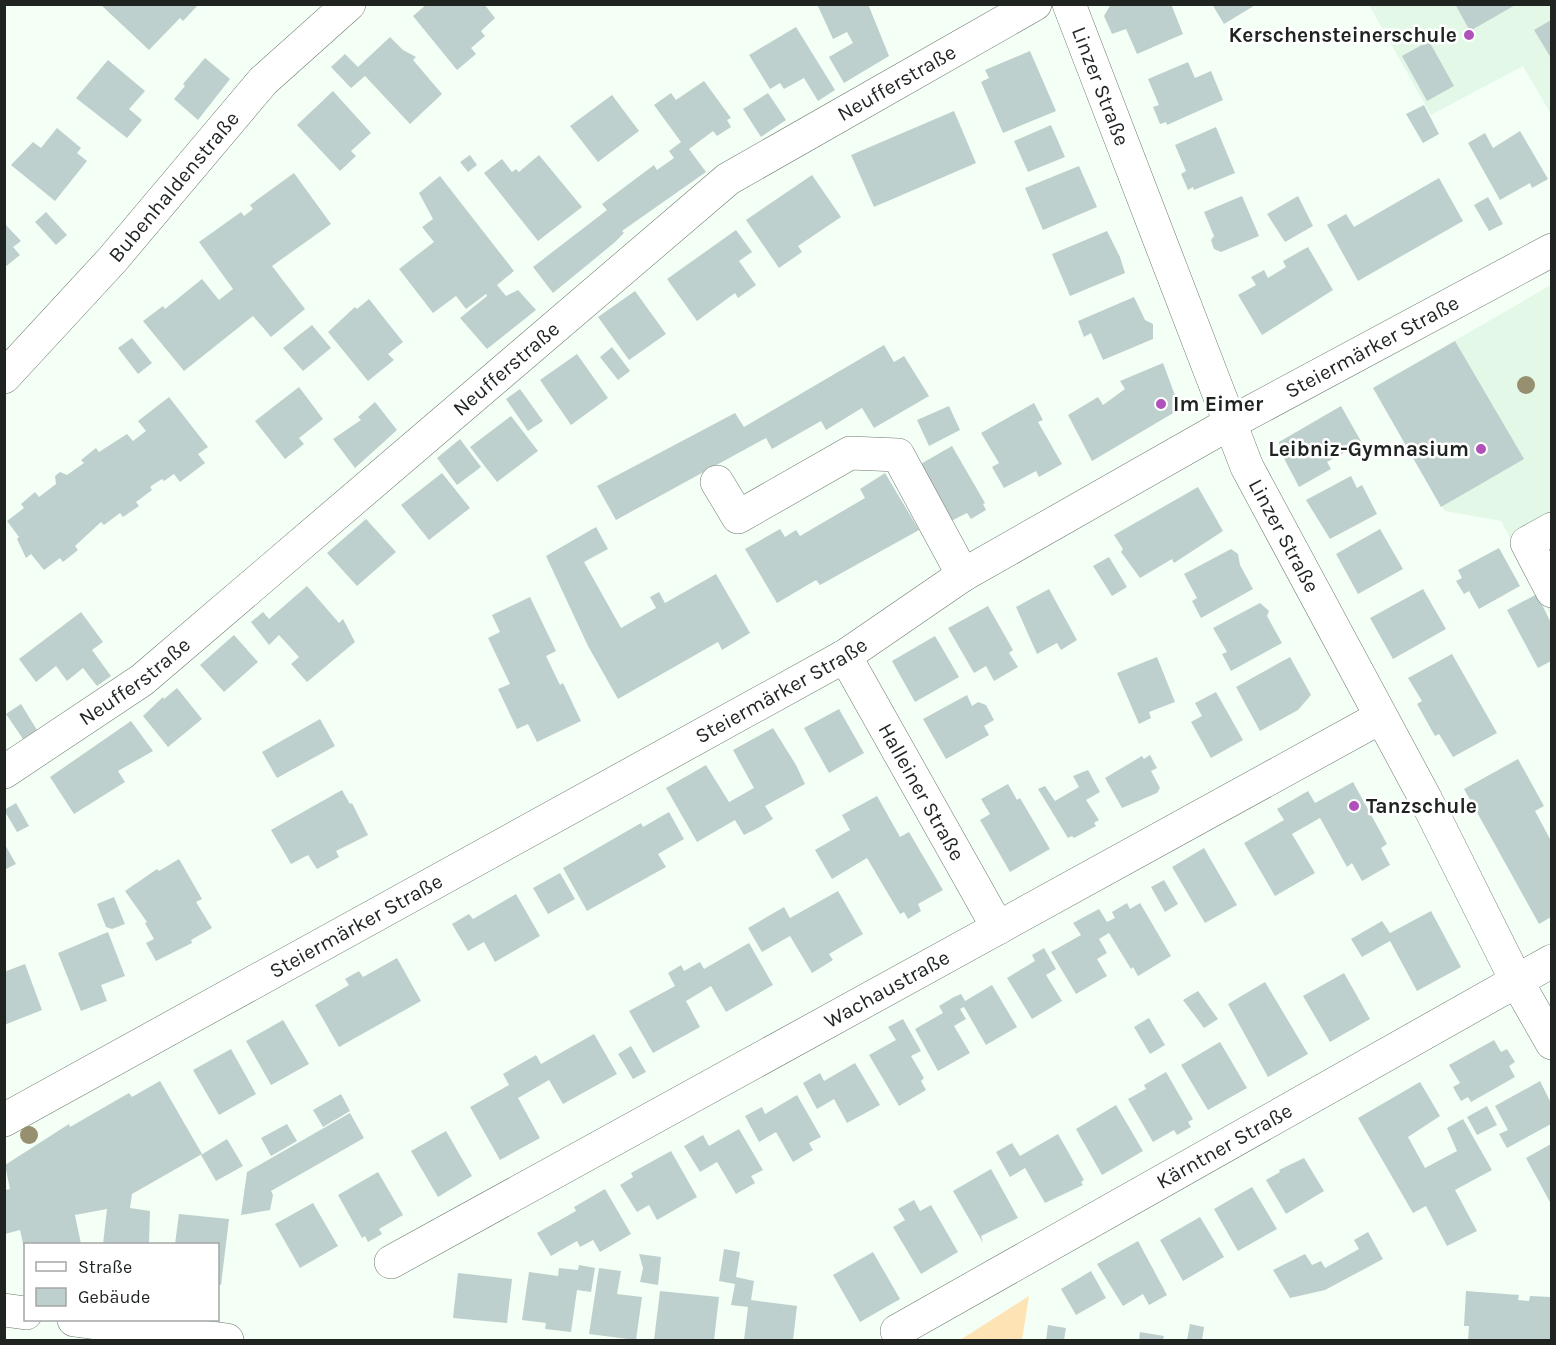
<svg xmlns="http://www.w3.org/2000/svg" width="1556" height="1345" viewBox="0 0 1556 1345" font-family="Karla,sans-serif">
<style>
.built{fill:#e4f8e8}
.green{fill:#fee4b5}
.building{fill:#bed0cd}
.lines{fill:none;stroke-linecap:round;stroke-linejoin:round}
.minor-casing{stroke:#6d786f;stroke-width:34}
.minor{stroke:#fff;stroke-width:33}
.tree{fill:#969071}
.poi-dot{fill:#b051ba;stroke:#fff;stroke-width:2}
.labels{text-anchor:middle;stroke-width:5;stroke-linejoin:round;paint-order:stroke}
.poi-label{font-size:21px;font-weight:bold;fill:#1f2420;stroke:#fff;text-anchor:end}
.street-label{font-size:21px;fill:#1f2420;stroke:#fff}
</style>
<rect width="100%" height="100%" fill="#f4fff6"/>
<!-- built -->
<g class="built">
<polygon points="1369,5 1551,5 1551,114 1523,66 1431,115"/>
<polygon points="1551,285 1551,616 1501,521 1445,511 1374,387"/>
</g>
<!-- green -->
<polygon class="green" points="1029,1296 1022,1340 960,1340"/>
<!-- building -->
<g class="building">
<polygon points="100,4 199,4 183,21 180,18 149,50"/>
<polygon points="427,4 484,4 495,18 481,31 485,36 471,48 476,54 457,70 413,16"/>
<polygon points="817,4 868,4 889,56 844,83 829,57 853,43 847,32 833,39"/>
<polygon points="1111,4 1171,4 1183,34 1137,54 1126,29 1112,34 1104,16"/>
<polygon points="1212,4 1257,4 1224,24"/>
<polygon points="1455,4 1517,4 1470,31"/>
<polygon points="1551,20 1551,58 1534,30"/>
<polygon points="796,27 835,90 818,101 804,78 784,89 780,83 770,89 749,55"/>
<polygon points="390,37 403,50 416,57 413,60 442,94 410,124 365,76 351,88 331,67 345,54 358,67"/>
<polygon points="1429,41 1454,86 1427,101 1402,56"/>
<polygon points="1030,51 1056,111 1003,133 981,82 989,78 985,70"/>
<polygon points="205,58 230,79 198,120 174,99 185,86 183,84"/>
<polygon points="108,60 145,91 129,109 142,120 127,138 76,98"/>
<polygon points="1188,62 1195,78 1211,71 1223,100 1167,125 1166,122 1160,124 1153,107 1159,105 1148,79"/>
<polygon points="704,81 731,118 727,120 731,127 717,136 713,131 689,149 706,172 622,231 624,233 614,243 553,293 533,267 607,210 602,204 654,165 657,170 674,158 669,151 681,142 654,105 671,93 676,100"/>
<polygon points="333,91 371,133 351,151 356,156 340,171 297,125"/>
<polygon points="768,93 786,120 761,137 743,109"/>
<polygon points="612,95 639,131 598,162 570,126"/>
<polygon points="1424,105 1439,134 1423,143 1406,114"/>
<polygon points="954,111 976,163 874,207 851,155"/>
<polygon points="1051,125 1065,157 1028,172 1014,141"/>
<polygon points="1216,127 1235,173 1194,190 1193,187 1188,190 1181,174 1186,171 1175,145"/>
<polygon points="57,128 81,148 77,153 87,161 55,201 11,165 33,142 41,148"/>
<polygon points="1520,131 1548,179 1532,188 1530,183 1500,200 1468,143 1485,133 1493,148"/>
<polygon points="470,155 477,165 468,172 460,162"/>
<polygon points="539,155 582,207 538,241 484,173 502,159 512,172 516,169 519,172"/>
<polygon points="1079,166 1097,207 1043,230 1025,188"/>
<polygon points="294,173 331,224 272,266 305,309 271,337 253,316 184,371 143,321 163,306 165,309 202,279 219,300 233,289 199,242 241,212 244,216 253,209 250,205"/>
<polygon points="812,175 841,217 798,246 802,252 779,268 746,220"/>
<polygon points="440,176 514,271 497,285 506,296 518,290 536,310 487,349 460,318 487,296 486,294 466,309 456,296 433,313 399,269 434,242 422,227 433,219 419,193"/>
<polygon points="1439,178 1463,221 1358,281 1327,225 1346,214 1354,227"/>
<polygon points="1242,196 1259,236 1221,252 1214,249 1211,240 1214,236 1204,212"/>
<polygon points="1298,196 1313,226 1285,242 1267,214"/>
<polygon points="1488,197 1503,224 1489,231 1474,205"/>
<polygon points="46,212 67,235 56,245 35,222"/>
<polygon points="4,223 21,241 13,247 20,255 4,268"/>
<polygon points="736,230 752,252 739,261 756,285 738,298 735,293 697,321 667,279"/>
<polygon points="1107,231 1120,257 1125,273 1070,296 1052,254"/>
<polygon points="1308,247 1333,290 1262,335 1238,295 1256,285 1251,277 1264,270 1268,278 1286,267 1283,261"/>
<polygon points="635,291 666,334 629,360 598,317"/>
<polygon points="1134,297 1145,320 1153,324 1153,339 1103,360 1091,333 1084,337 1078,321"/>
<polygon points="369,299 403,342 388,354 394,360 368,381 328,332 355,307 357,309"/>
<polygon points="312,325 331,348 303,371 283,348"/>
<polygon points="132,338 152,363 138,374 118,348"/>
<polygon points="1455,341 1524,459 1441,507 1373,388"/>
<polygon points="884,345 894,362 904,356 929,396 874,428 862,408 826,430 821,421 772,449 766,438 616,520 597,486 735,413 744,427"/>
<polygon points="612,347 630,371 618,380 600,357"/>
<polygon points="577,354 608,398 571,425 540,380"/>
<polygon points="1163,363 1180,409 1092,461 1068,415 1098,397 1103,405 1125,389 1120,381"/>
<polygon points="299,387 323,419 299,438 304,444 285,459 255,421"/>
<polygon points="520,389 543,421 528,431 506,399"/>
<polygon points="169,397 208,447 198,454 205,463 180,482 174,474 164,481 162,479 154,484 150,487 152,490 136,502 139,506 123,517 120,513 104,525 101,522 75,546 78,550 63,562 60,558 44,570 31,554 26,558 17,539 19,537 7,521 24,508 21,504 35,492 39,497 56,484 55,476 60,472 67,475 84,463 81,460 96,448 99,452 127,434 133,441 146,431 138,421"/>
<polygon points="375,402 397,430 355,468 333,439 361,420 358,417"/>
<polygon points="1034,403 1043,420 1038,422 1062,464 1039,477 1036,471 1004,488 992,467 999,463 981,433"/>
<polygon points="949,406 960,430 929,446 917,420"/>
<polygon points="1341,406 1362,443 1327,462 1331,469 1299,487 1279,449 1279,442"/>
<polygon points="511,416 538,451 497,482 470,447"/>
<polygon points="460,439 481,467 457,485 437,458"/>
<polygon points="952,446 985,503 983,504 986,510 971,519 967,513 951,521 919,465"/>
<polygon points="442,473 470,508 429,540 401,505"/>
<polygon points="885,473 919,530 820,585 816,580 777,603 745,549 780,529 785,537 796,530 800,536 865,498 860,489"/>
<polygon points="1351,476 1357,488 1362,485 1377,514 1330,539 1306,500"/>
<polygon points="1198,487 1223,531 1174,563 1172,559 1140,578 1121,552 1123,549 1114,535"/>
<polygon points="366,519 396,552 357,586 327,553"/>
<polygon points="596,527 608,549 584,562 621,628 656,608 650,597 659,592 665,603 716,574 750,633 722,650 718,642 618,699 588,646 546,556"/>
<polygon points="1380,529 1403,569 1358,594 1336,554"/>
<polygon points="1499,548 1520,586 1479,609 1469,591 1464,594 1456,581 1462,578 1458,570"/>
<polygon points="1231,549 1238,554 1240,565 1253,589 1201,618 1192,601 1197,598 1184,574"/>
<polygon points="1109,557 1127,587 1112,596 1093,566"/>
<polygon points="307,586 339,623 343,619 355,642 307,682 291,664 299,657 279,635 269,645 251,622 263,612 269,619"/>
<polygon points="1049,589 1077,640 1061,650 1057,643 1037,654 1016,607"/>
<polygon points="1423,589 1446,629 1393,659 1370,618"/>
<polygon points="1537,594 1551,623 1551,661 1538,668 1507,610"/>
<polygon points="530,597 556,651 546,656 560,685 563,683 581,721 537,742 528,724 517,729 498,689 510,684 488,638 500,632 492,615"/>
<polygon points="1260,603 1269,611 1267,616 1282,643 1231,671 1222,654 1227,652 1213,628"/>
<polygon points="988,606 1013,650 1009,653 1018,667 994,681 986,666 974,673 948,628"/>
<polygon points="81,612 103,642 92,650 111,676 97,686 83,668 67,681 56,666 36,682 19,659"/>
<polygon points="234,635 258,662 224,692 200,665"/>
<polygon points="935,636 959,677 915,702 892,661"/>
<polygon points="1452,654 1497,733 1453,757 1439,734 1435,736 1417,704 1422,701 1408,678"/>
<polygon points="1157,657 1175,702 1149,712 1151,718 1139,724 1117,673"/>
<polygon points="1290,657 1311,695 1298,710 1260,731 1236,687"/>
<polygon points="177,688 202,719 168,747 143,716 163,697 164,699"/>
<polygon points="1216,692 1243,740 1211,758 1191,722 1202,716 1195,703"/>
<polygon points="967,695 972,706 978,702 986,705 994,720 984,726 989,735 946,759 923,719"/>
<polygon points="21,704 37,730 23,739 6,714"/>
<polygon points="839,709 864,753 829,773 804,728"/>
<polygon points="320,719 335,746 277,778 262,752"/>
<polygon points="131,721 153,751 118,771 125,782 74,814 50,777"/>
<polygon points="773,728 796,765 805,784 765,806 773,819 758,828 744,835 735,820 697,842 666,788 706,765 729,802 754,788 733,750"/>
<polygon points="1150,755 1157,768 1151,771 1160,788 1157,793 1122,808 1105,778 1142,756 1144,759"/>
<polygon points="1518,759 1544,806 1535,811 1551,841 1551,917 1539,924 1464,789"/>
<polygon points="1088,770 1100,792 1086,800 1099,820 1094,823 1096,826 1074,838 1072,836 1068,838 1038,789 1045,786 1055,801 1079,787 1073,776"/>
<polygon points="1353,782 1387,844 1381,848 1390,865 1362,881 1352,863 1347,867 1320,818 1292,834 1315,873 1275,896 1244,843 1284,820 1277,809 1308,791 1315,803"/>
<polygon points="1008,784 1017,800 1020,798 1050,849 1010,872 980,820 990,814 981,799"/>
<polygon points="342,790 350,804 352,803 368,835 336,851 339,857 317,869 308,855 291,864 271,830"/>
<polygon points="877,796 900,837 909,832 943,890 918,904 921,911 908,919 904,912 900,914 867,858 832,879 815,850 850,830 842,815"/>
<polygon points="16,803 29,826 17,832 4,810"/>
<polygon points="669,812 684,839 658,854 666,867 587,911 563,868 641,823 643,827"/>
<polygon points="4,843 16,864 4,870"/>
<polygon points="1204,848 1237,905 1205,923 1172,867"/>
<polygon points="179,859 202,899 196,902 212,928 191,940 192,943 156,961 146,943 154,939 145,923 147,922 125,891 157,869 159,871"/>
<polygon points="560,873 575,899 548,914 533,888"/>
<polygon points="1164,880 1178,904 1165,912 1151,887"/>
<polygon points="838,891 863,934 829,954 833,960 812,973 790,936 762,952 748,928 784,907 790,918"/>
<polygon points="516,894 540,936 495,962 484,942 468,951 452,924 469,914 473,919"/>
<polygon points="114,897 125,924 112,929 106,927 97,904"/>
<polygon points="1127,903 1130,909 1140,903 1171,956 1138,976 1133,967 1131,969 1109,933 1099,939 1107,953 1097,959 1107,976 1076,994 1051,952 1081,935 1073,923 1099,909 1107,922 1115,918 1112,912"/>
<polygon points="1431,911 1461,967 1417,991 1390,941 1362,957 1351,939 1382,921 1390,933"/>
<polygon points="108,932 125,976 101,985 107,1001 81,1011 58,953"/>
<polygon points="749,943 773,985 726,1012 711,986 686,1001 700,1027 653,1053 629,1011 675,986 668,973 681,965 684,971 700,962 704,969"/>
<polygon points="1044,948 1056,969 1046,975 1062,1001 1032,1019 1007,978 1035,961 1032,955"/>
<polygon points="397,958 421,1001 339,1047 315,1005 349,985 345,979 359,971 363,977"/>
<polygon points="25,964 42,1010 4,1025 4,972"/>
<polygon points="1344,973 1370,1019 1330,1042 1303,996"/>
<polygon points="1265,982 1308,1054 1268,1077 1228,1004"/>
<polygon points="992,985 1017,1027 986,1045 964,1007 960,1009 966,1019 954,1026 970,1053 938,1071 915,1029 943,1013 939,1006 954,997 961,994 965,1001"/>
<polygon points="1198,991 1218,1019 1204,1028 1183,1000"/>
<polygon points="1149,1018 1165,1045 1150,1054 1134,1027"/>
<polygon points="903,1019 921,1051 911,1056 924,1078 921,1081 926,1090 899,1106 869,1055 896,1040 888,1027"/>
<polygon points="283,1020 309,1064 271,1085 246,1041"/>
<polygon points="594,1034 617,1074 563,1104 549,1080 518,1098 540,1138 500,1160 470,1107 509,1085 503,1074 536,1055 541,1064"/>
<polygon points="1494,1040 1501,1052 1507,1049 1515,1062 1509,1066 1515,1077 1471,1102 1468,1097 1461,1101 1453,1087 1460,1083 1449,1065"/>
<polygon points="1220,1042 1247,1088 1208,1110 1181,1065"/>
<polygon points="631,1046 646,1072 633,1079 618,1054"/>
<polygon points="231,1049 256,1094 219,1115 193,1070"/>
<polygon points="855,1063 880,1105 847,1123 834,1099 817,1109 803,1083 820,1073 824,1081"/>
<polygon points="1166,1072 1193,1119 1188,1122 1191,1127 1177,1135 1174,1130 1153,1142 1128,1099 1146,1089 1144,1085"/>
<polygon points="160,1081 202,1154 132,1194 130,1208 150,1211 149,1244 103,1244 107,1209 75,1215 81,1244 26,1244 25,1252 20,1230 5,1234 5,1190 10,1189 5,1165 69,1124 70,1127 129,1093 132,1097"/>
<polygon points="1540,1081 1551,1103 1551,1124 1507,1148 1499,1134 1508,1130 1495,1106"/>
<polygon points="1420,1082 1440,1116 1408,1137 1425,1168 1457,1151 1447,1128 1463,1119 1492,1170 1455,1190 1477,1231 1447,1246 1426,1206 1413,1213 1358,1118"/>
<polygon points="341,1094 350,1111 323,1127 313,1110"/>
<polygon points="797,1095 821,1137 809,1143 813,1150 793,1162 776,1132 759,1142 745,1116 762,1107 765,1114"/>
<polygon points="1116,1105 1143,1151 1102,1175 1076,1129"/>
<polygon points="1487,1106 1497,1125 1477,1135 1467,1117"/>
<polygon points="350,1113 364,1138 271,1191 273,1195 270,1210 241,1215 247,1172"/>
<polygon points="287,1124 297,1141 271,1156 261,1138"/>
<polygon points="739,1129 763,1170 751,1176 755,1183 736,1194 717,1162 700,1172 684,1146 703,1135 709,1146"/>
<polygon points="446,1131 472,1176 438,1197 411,1151"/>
<polygon points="1058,1134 1084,1180 1081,1182 1083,1185 1045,1203 1025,1168 1010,1177 996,1152 1012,1143 1020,1156"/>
<polygon points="227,1139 243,1166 216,1181 201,1155"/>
<polygon points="1551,1144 1551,1204 1526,1158"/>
<polygon points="671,1151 697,1197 657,1220 649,1205 637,1212 620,1185 633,1177 631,1173"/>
<polygon points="1304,1158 1324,1191 1286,1214 1266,1180 1280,1172 1279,1170"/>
<polygon points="991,1169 1018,1218 981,1236 983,1243 953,1191"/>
<polygon points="378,1172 403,1215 379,1229 382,1234 368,1242 365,1236 362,1238 338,1195"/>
<polygon points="1252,1187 1277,1229 1238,1251 1214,1209"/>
<polygon points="605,1189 631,1234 600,1252 593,1240 580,1247 577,1241 551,1256 537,1233 576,1211 574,1207"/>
<polygon points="914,1200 920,1211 931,1205 958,1252 921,1274 893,1227 905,1220 898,1209"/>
<polygon points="313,1203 338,1246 300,1268 275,1224"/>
<polygon points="179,1214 229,1219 221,1285 218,1284 218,1244 175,1244"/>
<polygon points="1200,1217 1224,1257 1183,1281 1160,1240"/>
<polygon points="1368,1232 1383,1259 1325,1290 1290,1298 1273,1270 1305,1254 1312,1265 1321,1261 1325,1268 1359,1249 1354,1240"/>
<polygon points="1138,1241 1167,1295 1149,1305 1143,1294 1123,1306 1097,1264"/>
<polygon points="724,1249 740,1252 736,1277 754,1281 751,1300 797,1306 793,1340 744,1340 748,1307 731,1305 735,1284 719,1281"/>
<polygon points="873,1252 900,1299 860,1322 833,1275"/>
<polygon points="639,1254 661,1257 658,1285 640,1282 643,1268"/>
<polygon points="579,1265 595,1268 591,1292 577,1290 571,1332 545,1329 546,1323 522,1320 529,1272 558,1276 559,1268 578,1270"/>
<polygon points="599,1268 621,1271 617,1294 642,1297 636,1340 589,1334"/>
<polygon points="1091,1271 1106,1298 1076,1315 1061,1289"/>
<polygon points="458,1273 512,1279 507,1323 453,1318"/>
<polygon points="660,1291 719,1297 714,1340 654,1340"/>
<polygon points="1466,1291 1519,1295 1518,1300 1529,1301 1530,1296 1551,1297 1551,1340 1468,1340 1469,1326 1464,1326"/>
<polygon points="1190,1324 1204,1327 1202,1340 1187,1340"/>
<polygon points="1048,1325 1066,1328 1064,1340 1046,1340"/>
<polygon points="1140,1332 1164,1336 1163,1340 1139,1340"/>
</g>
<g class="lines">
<defs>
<g id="minor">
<path id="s1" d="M 1069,4 L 1247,467 L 1425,798 L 1516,980 L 1552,1043"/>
<path id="s2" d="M 4,377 L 113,259 L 263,81 L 349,4"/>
<polyline points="717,482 738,517 850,453 898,455 963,575"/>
<polyline points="1552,529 1527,543 1552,591"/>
<path id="s3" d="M 845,656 L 998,928"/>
<path id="s4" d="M 4,772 L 142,680 L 728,179 L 1035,4"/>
<path id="s5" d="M 4,1120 L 845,656 L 963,575 L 1232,422 L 1552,250"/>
<path id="s6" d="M 391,1262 L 1381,717"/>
<polyline points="4,1310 26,1313"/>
<polyline points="74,1320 227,1340"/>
<path id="s7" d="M 897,1331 L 1552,961"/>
</g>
</defs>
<!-- minor casing -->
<use href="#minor" class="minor-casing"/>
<!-- minor -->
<use href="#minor" class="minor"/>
</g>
<!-- trees -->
<g class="tree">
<circle cx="1526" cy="385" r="9"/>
<circle cx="29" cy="1135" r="9"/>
</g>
<!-- markers -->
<g class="poi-dot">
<circle cx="1469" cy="35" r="6"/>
<circle cx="1161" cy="404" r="6"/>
<circle cx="1481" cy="449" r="6"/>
<circle cx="1354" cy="806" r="6"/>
</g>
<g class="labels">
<!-- poi labels -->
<g class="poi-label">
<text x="1457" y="42">Kerschensteinerschule</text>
<text x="1173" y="411" text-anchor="start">Im Eimer</text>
<text x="1469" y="456">Leibniz-Gymnasium</text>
<text x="1366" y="813" text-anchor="start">Tanzschule</text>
</g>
<!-- street labels -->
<g class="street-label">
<text dy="7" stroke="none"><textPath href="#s4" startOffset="1131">Neufferstraße</textPath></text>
<text dy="7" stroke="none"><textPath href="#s1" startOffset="88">Linzer Straße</textPath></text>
<text dy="7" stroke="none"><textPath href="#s2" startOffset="255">Bubenhaldenstraße</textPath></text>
<text dy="7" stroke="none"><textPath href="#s5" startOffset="1572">Steiermärker Straße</textPath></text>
<text dy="7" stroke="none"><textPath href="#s4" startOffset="645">Neufferstraße</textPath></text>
<text dy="7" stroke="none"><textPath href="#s1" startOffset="574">Linzer Straße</textPath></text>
<text dy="7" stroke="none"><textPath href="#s4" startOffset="159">Neufferstraße</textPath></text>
<text dy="7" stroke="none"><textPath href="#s5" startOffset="888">Steiermärker Straße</textPath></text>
<text dy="7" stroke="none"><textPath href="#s3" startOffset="156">Halleiner Straße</textPath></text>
<text dy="7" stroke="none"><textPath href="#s5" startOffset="402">Steiermärker Straße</textPath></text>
<text dy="7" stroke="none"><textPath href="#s6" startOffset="566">Wachaustraße</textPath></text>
<text dy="7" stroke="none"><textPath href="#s7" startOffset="376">Kärntner Straße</textPath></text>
</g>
</g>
<!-- border -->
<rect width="1556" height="1345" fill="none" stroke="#1f2420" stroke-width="12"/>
<!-- legend -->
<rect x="24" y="1243" width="195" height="78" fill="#ffffff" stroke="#a5a7a6" stroke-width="1.5"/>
<rect x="36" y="1262" width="30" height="9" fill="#ffffff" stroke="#a5a7a6" stroke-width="1.5"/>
<text x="78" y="1273" font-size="18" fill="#1f2420">Straße</text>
<rect x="36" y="1288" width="30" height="18" fill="#bed0cd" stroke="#a5a7a6" stroke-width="1.5"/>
<text x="78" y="1303" font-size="18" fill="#1f2420">Gebäude</text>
</svg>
